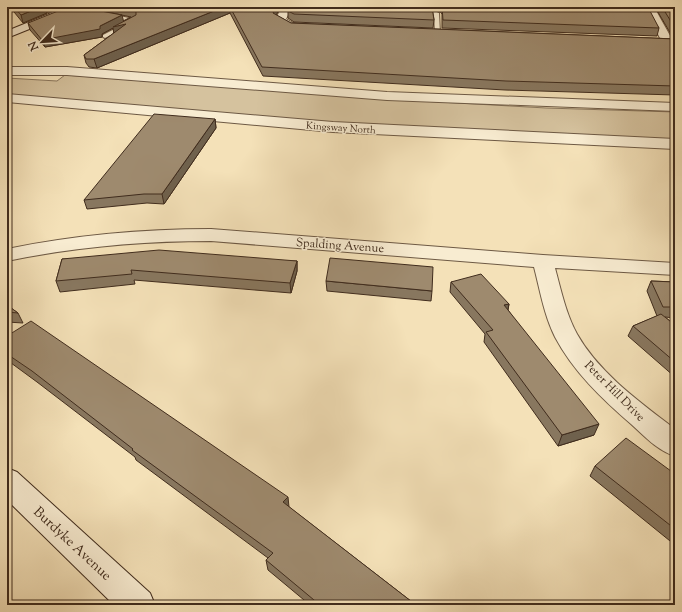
<svg xmlns="http://www.w3.org/2000/svg" width="682" height="612" viewBox="0 0 682 612" font-family="'Sorts Mill Goudy',serif">
<style>
.green{fill:#d5c29e;stroke:#8a775e}
.lines{fill:none;stroke-linecap:round;stroke-linejoin:round}
.lane-casing{stroke:#6d5944;stroke-width:2}
.street-casing{stroke:#6d5944;stroke-width:2}
.secondary-casing{stroke:#402c1d;stroke-width:2}
.lane{fill:#f8ecd1;fill-rule:evenodd}
.street{fill:#f8ecd1;fill-rule:evenodd}
.secondary{fill:#f8ecd1;fill-rule:evenodd}
.wall{fill:#88775f;stroke:#402c1d;fill-rule:evenodd}
.shaded-wall{fill:#6f614d;stroke:#402c1d}
.building{fill:#9e8a6e;stroke:#402c1d}
.labels{text-anchor:middle;stroke-width:3;stroke-linejoin:round;paint-order:stroke}
.far-street-label{font-size:10px;fill:#402c1d;stroke:#f8ecd1}
.street-label{font-size:12px;fill:#402c1d;stroke:#f8ecd1}
.near-street-label{font-size:14px;fill:#402c1d;stroke:#f8ecd1}
</style>
<rect width="100%" height="100%" fill="#f4e1b8"/>
<filter id="stains"><feTurbulence type="fractalNoise" baseFrequency=".005" numOctaves="4"/><feColorMatrix values="0 0 0 0 .2 0 0 0 0 .09 0 0 0 0 .02 0 0 0 .5 -.17"/></filter>
<radialGradient id="worn" r=".72"><stop offset=".6" stop-color="#630" stop-opacity="0"/><stop offset="1" stop-color="#630" stop-opacity=".3"/></radialGradient>
<!-- green -->
<polygon class="green" points="65,75 386,99 546,108 675,112 675,140 285,120 7,95 7,78 57,81"/>
<g class="lines">
<defs>
<g id="lane">
<polygon points="416,7 428,8 439,13 440,34 435,33 434,15 427,12 414,10 413,9"/>
<polygon points="105,13 134,19 137,21 105,38 103,37 103,35 128,22 103,16 103,14"/>
</g>
<g id="street">
<path d="M 31,7 L 68,7 L 72,10 C 68,15 35,12 31,7 Z"/>
<path d="M 282,7 L 292,7 L 286,19 L 293,23 L 308,25 L 310,27 L 308,29 C 297,32 282,29 275,20 Z"/>
<polygon points="644,7 654,7 673,41 671,44 663,44"/>
<polygon points="7,67 67,67 387,92 675,103 675,111 387,100 67,75 7,75"/>
<polygon points="7,94 333,122 675,139 675,149 333,132 7,102"/>
<path d="M 211,229 L 543,255 L 675,263 L 675,275 L 555,268 C 561,290 566,314 577,334 C 599,373 641,403 675,429 L 675,456 C 658,451 644,436 631,424 C 602,399 573,371 555,337 C 544,315 540,290 534,267 L 211,241 C 142,241 75,247 7,261 L 7,249 C 75,235 142,229 211,229 Z"/>
</g>
<g id="secondary">
<polygon points="66,7 80,7 79,9 7,38 7,31"/>
<polygon points="7,468 17,472 150,593 155,605 114,605 7,500"/>
</g>
</defs>
<!-- lane casing -->
<use href="#lane" class="lane-casing"/>
<!-- street casing -->
<use href="#street" class="street-casing"/>
<!-- secondary casing -->
<use href="#secondary" class="secondary-casing"/>
<!-- lane -->
<use href="#lane" class="lane"/>
<!-- street -->
<use href="#street" class="street"/>
<!-- secondary -->
<use href="#secondary" class="secondary"/>
</g>
<!-- wall -->
<g class="wall">
<polygon points="10,7 45,7 47,13 23,23"/>
<path d="M 81,7 L 280,7 L 276,15 L 291,23 L 675,39 L 675,95 L 505,90 L 263,76 L 230,13 L 97,68 L 89,67 L 86,63 L 84,55 L 114,33 L 113,28 L 102,34 L 102,37 L 45,47 L 30,30 L 28,23 ZM 103,11 L 131,17 L 123,21 Z"/>
<polygon points="289,7 646,7 645,10 659,28 657,36 442,28 442,14 438,9 432,8 434,20 433,28 294,22 288,18 288,11"/>
<polygon points="655,7 675,7 675,37 672,36"/>
<polygon points="215,119 216,128 164,204 147,203 87,209 84,200"/>
<polygon points="62,259 297,261 297,271 291,293 134,280 135,284 60,292 56,281"/>
<polygon points="326,281 432,291 431,301 327,291"/>
<polygon points="651,281 675,282 675,318 665,317 675,325 675,377 628,336 633,326 657,316 647,291"/>
<polygon points="451,282 509,304 508,310 594,435 558,446 484,342 485,334 450,292"/>
<polygon points="7,305 18,313 23,323 7,322"/>
<polygon points="7,336 289,507 416,605 310,605 268,570 266,560 268,558 136,460 135,457 37,382 7,360"/>
<polygon points="595,466 675,474 675,545 590,476"/>
</g>
<!-- shaded-wall -->
<g class="shaded-wall">
<polygon points="41,7 45,7 47,13 23,23 21,15"/>
<polygon points="224,7 229,7 230,13 97,68 94,59"/>
<polygon points="276,7 280,7 274,20 273,13"/>
<polygon points="122,15 124,23 126,24 114,35 113,28 102,34 102,37 45,47 42,40 100,26"/>
<polygon points="215,119 216,128 164,204 162,194"/>
<polygon points="297,261 297,271 291,293 290,283"/>
<polygon points="509,304 507,314 504,305"/>
<polygon points="599,424 594,435 558,446 562,435"/>
<polygon points="288,497 289,507 284,512 283,502"/>
</g>
<!-- building -->
<g class="building">
<polygon points="14,7 41,7 21,15"/>
<polygon points="68,7 80,7 122,15 100,26 100,29 42,40 28,23"/>
<polygon points="117,7 224,7 94,59 86,59 84,55 126,24 113,27 136,15 136,12 133,10"/>
<polygon points="230,7 276,7 273,13 291,23 675,39 675,86 506,81 262,67"/>
<polygon points="289,7 357,7 359,8 432,7 434,20 294,14 288,11"/>
<polygon points="442,7 589,7 590,8 650,11 659,28 443,20"/>
<polygon points="662,7 675,7 675,29 675,28"/>
<polygon points="154,114 215,119 162,194 144,194 84,200"/>
<polygon points="159,250 297,261 290,283 131,270 132,274 56,281 62,259"/>
<polygon points="330,258 433,267 432,291 326,281"/>
<polygon points="481,274 509,304 504,305 599,424 562,435 486,332 493,330 451,282"/>
<polygon points="651,281 675,282 675,307 663,307"/>
<polygon points="7,305 18,313 7,312"/>
<polygon points="661,314 675,325 675,362 633,326"/>
<polygon points="31,321 288,497 283,502 416,605 320,605 266,560 273,553 132,450 133,449 32,371 7,354 7,336"/>
<polygon points="626,438 675,474 675,529 595,466"/>
</g>
<g class="labels">
<!-- far-street labels -->
<g class="far-street-label">
<text transform="translate(341 127) rotate(4)" y="4">Kingsway North</text>
</g>
<!-- street labels -->
<g class="street-label">
<text transform="translate(340 245) rotate(4)" y="4">Spalding Avenue</text>
<text transform="translate(615 391) rotate(45)" y="4">Peter Hill Drive</text>
</g>
<!-- near-street labels -->
<g class="near-street-label">
<text transform="translate(73 543) rotate(43)" y="5">Burdyke Avenue</text>
</g>
</g>
<!-- margin -->
<rect width="682" height="612" fill="none" stroke="#f4e1b8" stroke-width="24"/>
<rect x="8" y="8" width="666" height="596" fill="none" stroke="#402c1d" stroke-width="2"/>
<rect x="12" y="12" width="658" height="588" fill="none" stroke="#402c1d"/>
<!-- north arrow -->
<g transform="translate(42 42) rotate(245)" stroke="#f8ecd1" stroke-width="3" paint-order="stroke">
<path d="M0-3L7 15L0 10L-7 15Z" fill="#402c1d"/>
<text y="-6" font-size="11" font-weight="bold" text-anchor="middle" fill="#402c1d">N</text>
</g>
<rect width="100%" height="100%" filter="url(#stains)"/>
<rect width="100%" height="100%" fill="url(#worn)"/>
</svg>
